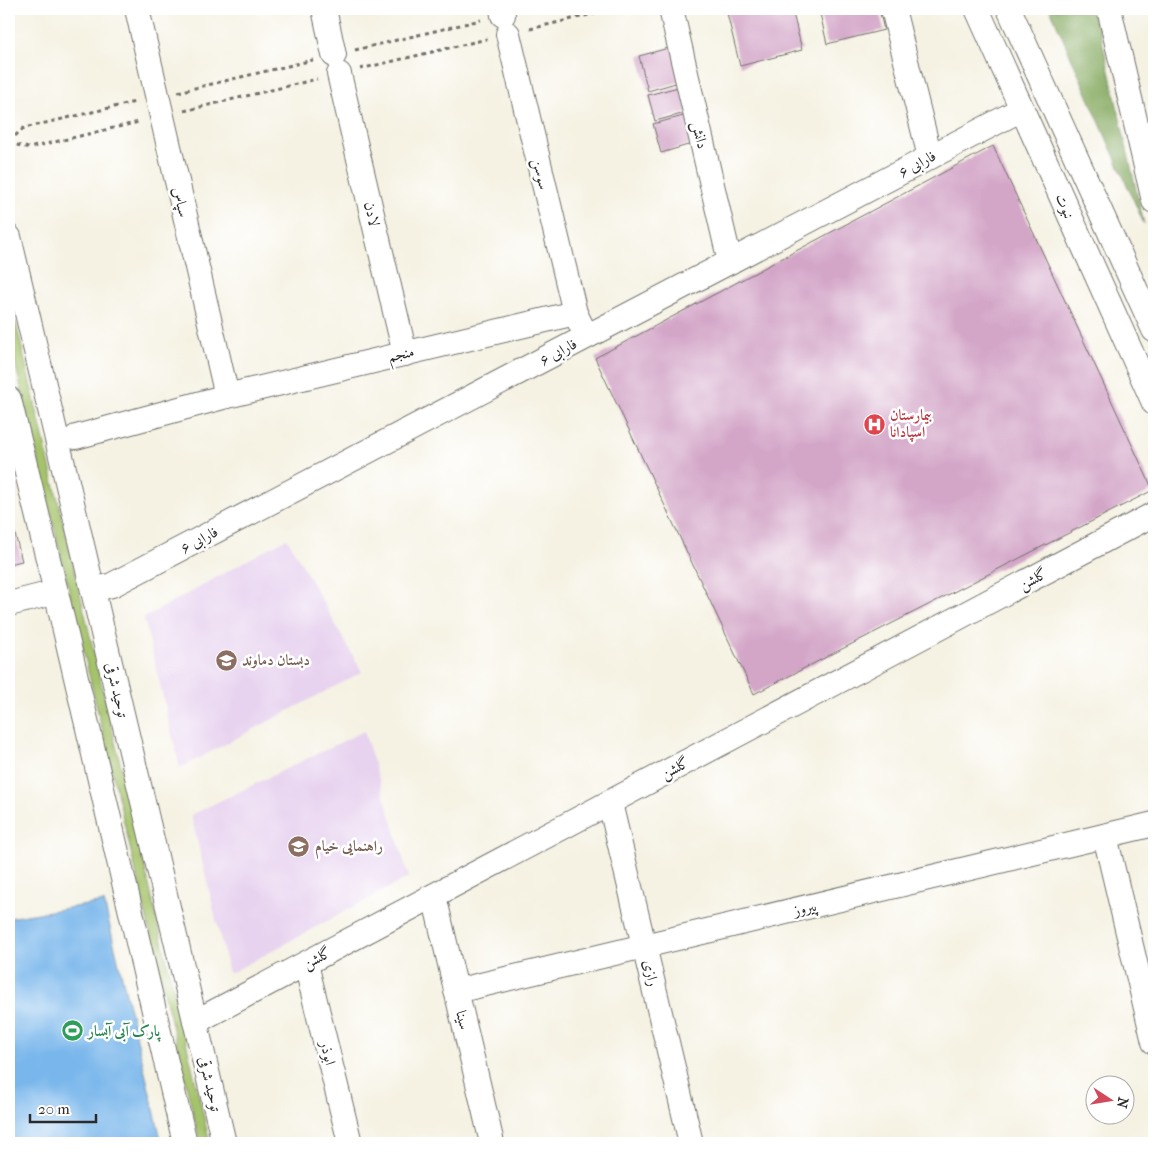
<svg xmlns="http://www.w3.org/2000/svg" width="1163" height="1152" viewBox="0 0 1163 1152" font-family="'IM FELL French Canon',Amiri,serif">
<style>
.built{fill:#e7d2ef}
.green{fill:#a5c36a;stroke:#68774a}
.forest{fill:#84a95e;stroke:#586a44}
.water{fill:#78b6eb;stroke:#52708b}
.building{fill:#d3a5c7}
.lines{fill:none;stroke-linecap:round;stroke-linejoin:round}
.minor-casing{stroke:#72716b;stroke-width:26}
.path{stroke:#72716b;stroke-width:3;stroke-dasharray:4 4;stroke-linecap:butt}
.minor{stroke:#fff;stroke-width:24}
.labels{text-anchor:middle;stroke-width:5;stroke-linejoin:round;paint-order:stroke}
.street-label{font-size:15px;fill:#2b2b2b;stroke:#fff}
.health-label{font-size:15px;font-weight:bold;fill:#be3a42;stroke:#fff;text-anchor:start}
.education-label{font-size:15px;font-weight:bold;fill:#785e54;stroke:#fff;text-anchor:start}
.leisure-label{font-size:15px;font-weight:bold;fill:#27864d;stroke:#fff;text-anchor:start}
</style>
<rect width="100%" height="100%" fill="#fff"/>
<filter id="ink" filterUnits="userSpaceOnUse"><feTurbulence type="fractalNoise" baseFrequency=".02" numOctaves="2"/><feDisplacementMap in="SourceGraphic" scale="10" xChannelSelector="R" yChannelSelector="G"/><feConvolveMatrix kernelMatrix="1 2 1 2 8 2 1 2 1" color-interpolation-filters="sRGB"/></filter>
<filter id="wash" filterUnits="userSpaceOnUse"><feTurbulence type="fractalNoise" baseFrequency=".0096" numOctaves="4" result="noise"/><feDisplacementMap in="SourceGraphic" scale="20" xChannelSelector="R" yChannelSelector="G"/><feGaussianBlur stdDeviation="1.12" result="paint"/><feColorMatrix in="noise" values="0 0 0 0 0 0 0 0 0 0 0 0 0 0 0 0 0 1.4 0 .05"/><feComposite in="paint" operator="in"/></filter>
<g filter="url(#wash)">
<rect width="100%" height="100%" fill="#f5f2e3"/>
<!-- built -->
<g class="built">
<polygon points="287,538 362,672 180,768 144,618"/>
<polygon points="364,731 409,877 229,974 191,815"/>
</g>
<!-- green -->
<polygon class="green" points="9,320 13,320 16,323 210,1143 200,1143 9,337"/>
<!-- forest -->
<polygon class="forest" points="1050,9 1095,9 1144,224"/>
<!-- water -->
<polygon class="water" points="104,902 162,1143 9,1143 9,918"/>
<g id="blocks">
<!-- building -->
<g class="building">
<polygon points="726,9 792,9 802,50 740,66"/>
<polygon points="819,9 879,9 884,30 827,44"/>
<polygon points="676,46 686,80 648,91 639,56"/>
<polygon points="686,85 693,111 655,121 648,95"/>
<polygon points="691,114 698,142 661,153 653,124"/>
<polygon points="993,146 1153,490 754,694 595,358"/>
<polygon points="9,511 22,561 9,564"/>
</g>
</g>
</g>
<g filter="url(#ink)">
<use href="#blocks" fill-opacity="0" stroke="#72716b" stroke-width="1"/>
<g class="lines">
<defs>
<g id="minor">
<polyline points="137,9 227,396"/>
<polyline points="324,9 334,55"/>
<polyline points="502,9 503,15"/>
<polyline points="671,9 730,262"/>
<polyline points="893,9 930,157"/>
<polyline points="977,9 1154,403"/>
<polyline points="1009,9 1154,330"/>
<polyline points="1109,9 1154,201"/>
<polyline points="508,34 575,313 582,327"/>
<polyline points="339,74 405,354"/>
<polyline points="9,237 224,1143"/>
<polyline points="9,399 56,592 185,1143"/>
<polyline points="76,437 227,396 575,313"/>
<polyline points="93,590 112,585 1022,109"/>
<polyline points="9,604 56,592"/>
<polyline points="610,803 691,1143"/>
<polyline points="1105,836 1154,1042"/>
<polyline points="434,896 492,1143"/>
<polyline points="306,964 350,1143"/>
<polyline points="456,991 1154,824"/>
<polyline points="195,1022 1154,514"/>
</g>
</defs>
<!-- minor casing -->
<use href="#minor" class="minor-casing"/>
<!-- path -->
<g class="path">
<polyline points="530,29 614,9"/>
<polyline points="355,50 481,20"/>
<polyline points="360,69 487,39"/>
<polyline points="178,92 313,60"/>
<polyline points="184,111 317,79"/>
<polyline points="9,141 24,128 135,102"/>
<polyline points="9,143 29,148 139,122"/>
</g>
<!-- minor -->
<use href="#minor" class="minor"/>
</g>
</g>
<!-- icons -->
<defs>
<symbol id="hospital-disc" viewBox="-11 -11 22 22"><circle r="9.5" fill="#e0444e" stroke="#fff"/><path d="M-5-5h3v3.5h4V-5h3V5h-3V1.5h-4V5h-3Z" fill="#fff"/></symbol>
<symbol id="school-disc" viewBox="-11 -11 22 22"><circle r="9.5" fill="#8d6e63" stroke="#fff"/><path d="M0-5L7-2L0 1L-7-2ZM-4 1L0 2.5L4 1V4Q0 6-4 4Z" fill="#fff"/></symbol>
<symbol id="stadium-disc" viewBox="-11 -11 22 22"><circle r="9.5" fill="#2e9e5b" stroke="#fff"/><path d="M0-5a6.5 5 0 1 0 0 10a6.5 5 0 1 0 0-10ZM-3.5-1.8h7v3.6h-7Z" fill="#fff"/></symbol>
</defs>
<g fill-rule="evenodd">
<use href="#hospital-disc" x="862" y="412" width="25" height="25"/>
<use href="#school-disc" x="214" y="648" width="25" height="25"/>
<use href="#school-disc" x="286" y="834" width="25" height="25"/>
<use href="#stadium-disc" x="60" y="1018" width="25" height="25"/>
</g>
<g class="labels">
<!-- street labels -->
<g class="street-label">
<text transform="translate(700 135) rotate(77)" y="5">دانش</text>
<text transform="translate(917 164) rotate(-28)" y="5">فارابی ۶</text>
<text transform="translate(541 174) rotate(77)" y="5">سوسن</text>
<text transform="translate(181 202) rotate(77)" y="5">سپاس</text>
<text transform="translate(1065 206) rotate(66)" y="5">نبوت</text>
<text transform="translate(372 214) rotate(77)" y="5">لادن</text>
<text transform="translate(558 352) rotate(-28)" y="5">فارابی ۶</text>
<text transform="translate(401 354) rotate(-13)" y="5">منجم</text>
<text transform="translate(199 540) rotate(-28)" y="5">فارابی ۶</text>
<text transform="translate(1033 579) rotate(-28)" y="5">گلشن</text>
<text transform="translate(117 690) rotate(77)" y="5">توحید شرقی</text>
<text transform="translate(675 768) rotate(-28)" y="5">گلشن</text>
<text transform="translate(805 908) rotate(-13)" y="5">پیروز</text>
<text transform="translate(317 958) rotate(-28)" y="5">گلشن</text>
<text transform="translate(651 973) rotate(77)" y="5">رازی</text>
<text transform="translate(463 1020) rotate(77)" y="5">سینا</text>
<text transform="translate(328 1053) rotate(76)" y="5">ابوذر</text>
<text transform="translate(210 1084) rotate(77)" y="5">توحید شرقی</text>
</g>
<!-- health labels -->
<g class="health-label">
<text x="890" y="420">بیمارستان<tspan x="890" dy="17">اسپادانا</tspan></text>
</g>
<!-- education labels -->
<g class="education-label">
<text x="242" y="665">دبستان دماوند</text>
<text x="315" y="851">راهنمایی خیام</text>
</g>
<!-- leisure labels -->
<g class="leisure-label">
<text x="88" y="1036">پارک آبی آبسار</text>
</g>
</g>
<!-- margin -->
<rect width="1163" height="1152" fill="none" stroke="#fff" stroke-width="30"/>
<!-- north arrow -->
<g transform="translate(1110 1100) rotate(102)"><circle r="24" fill="#ffffff" stroke="#aaaaaa"/>
<path d="M0-4L9 19L0 12L-9 19Z" fill="#d1495b"/>
<text y="-8" font-size="14" font-weight="bold" text-anchor="middle" fill="#2b2b2b">N</text>
</g>
<!-- scale -->
<path d="M30 1114v8h66v-8" fill="none" stroke="#2b2b2b" stroke-width="2.5"/>
<text x="38" y="1114" font-size="15" fill="#2b2b2b" stroke="#ffffff" stroke-width="4" paint-order="stroke">20 m</text>
</svg>
